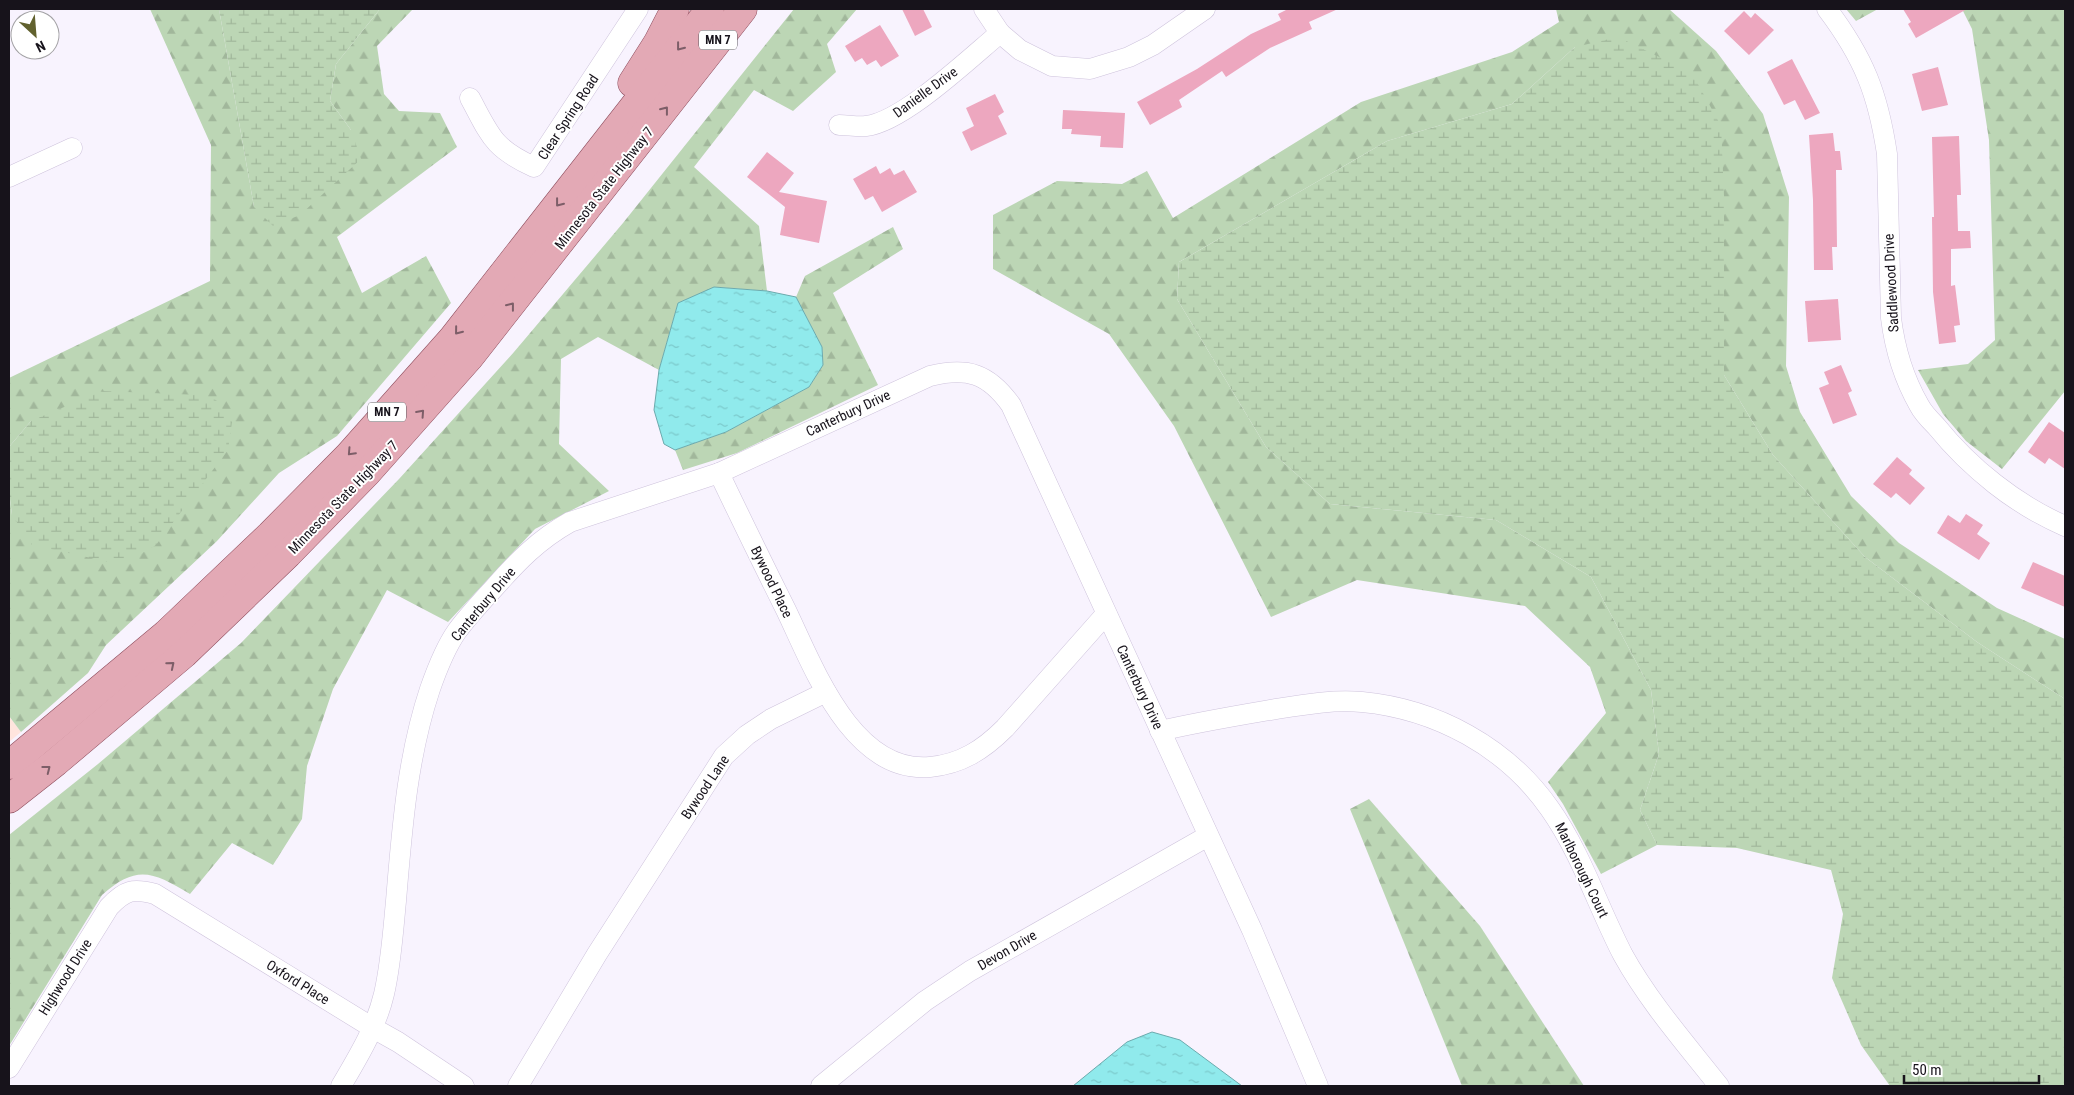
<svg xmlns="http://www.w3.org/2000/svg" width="2074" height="1095" viewBox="0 0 2074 1095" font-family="'Roboto Condensed',sans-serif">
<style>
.commercial{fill:#ffe5de}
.forest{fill:url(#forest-firs)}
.wetland{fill:url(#wetland-marsh)}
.water{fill:url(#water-ripples);stroke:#6caaad}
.building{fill:#eda7bf}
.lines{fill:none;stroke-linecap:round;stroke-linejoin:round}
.minor-casing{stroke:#cec3dc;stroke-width:21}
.primary-casing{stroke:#8f4f5f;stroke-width:29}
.minor{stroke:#fff;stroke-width:20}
.primary{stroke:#e3a9b5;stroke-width:28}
.oneway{stroke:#7d5e68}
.labels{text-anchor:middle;stroke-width:4;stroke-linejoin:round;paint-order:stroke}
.shield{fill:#fff;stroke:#5d5a5f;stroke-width:1}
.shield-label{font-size:12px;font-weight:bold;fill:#17131b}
.street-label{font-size:14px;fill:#17131b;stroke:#fff}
</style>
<defs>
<pattern id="forest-firs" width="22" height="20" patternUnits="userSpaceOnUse" patternTransform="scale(1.25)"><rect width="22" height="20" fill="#bcd6b5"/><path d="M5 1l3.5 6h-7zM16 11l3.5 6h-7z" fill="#a1b79b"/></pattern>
<pattern id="wetland-marsh" width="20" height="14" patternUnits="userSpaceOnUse" patternTransform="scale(1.25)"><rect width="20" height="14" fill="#bcd6b5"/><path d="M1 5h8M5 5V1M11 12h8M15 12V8" fill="none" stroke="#a1b79b"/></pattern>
<pattern id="water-ripples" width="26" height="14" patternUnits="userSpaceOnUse" patternTransform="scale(1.25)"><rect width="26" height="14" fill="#90eaec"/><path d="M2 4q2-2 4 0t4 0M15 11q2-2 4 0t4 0" fill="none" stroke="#7bc8ca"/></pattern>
</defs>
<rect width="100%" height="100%" fill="#f8f3fe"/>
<!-- commercial -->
<polygon class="commercial" points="9,716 21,732 9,742"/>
<!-- forest -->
<g class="forest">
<polygon points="150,9 219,9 254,207 351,130 330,101 336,64 380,9 413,9 377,46 384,94 399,111 440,113 457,147 337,237 362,293 426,256 451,303 337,436 279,473 217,541 106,645 88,673 21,732 9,716 9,491 12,515 31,421 9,447 9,378 210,281 211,145"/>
<path d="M 794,9 L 857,9 L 827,44 L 836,72 L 793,111 L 754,90 L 694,167 L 759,226 L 767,291 L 715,287 L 678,303 L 659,370 L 598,337 L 561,359 L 559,444 L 609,491 L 535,529 L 448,622 L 387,590 L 333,689 L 307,766 L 302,819 L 273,865 L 232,843 L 190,894 C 153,872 137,864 102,895 L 9,1046 L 9,835 L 98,764 L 241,643 L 399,479 L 514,352 L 623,223 Z"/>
<polygon points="1556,9 1669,9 1716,51 1763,114 1789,197 1786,366 1800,412 1851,496 1899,543 1997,608 2065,639 2065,699 1977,642 1865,557 1773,455 1724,375 1724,196 1575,47 1512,104 1387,141 1179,262 1177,299 1266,447 1330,504 1496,520 1591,577 1651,690 1659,754 1640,810 1657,845 1601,874 1563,804 1548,782 1606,713 1590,667 1525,606 1357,580 1271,617 1174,426 1109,334 993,269 993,215 1057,181 1122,184 1147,171 1173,218 1361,102 1512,52 1559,22"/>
<polygon points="1846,9 1878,9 1856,21"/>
<polygon points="1962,9 2065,9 2065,391 2002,469 1966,441 1943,414 1918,370 1968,364 1995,340 1989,140 1972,29"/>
<polygon points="893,227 903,249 833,293 878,385 737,453 683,470 675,450 726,432 809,387 823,365 822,347 796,297 805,276"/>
<polygon points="1369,799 1480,926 1584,1086 1462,1086 1350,809"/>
</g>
<!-- wetland -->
<g class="wetland">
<polygon points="219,9 380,9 336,64 330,101 351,130 361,159 300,215 273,226 254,207"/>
<polygon points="1618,37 1692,73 1721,126 1724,196 1724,375 1773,455 1865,557 1977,642 2065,699 2065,1086 1890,1086 1861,1045 1832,978 1843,914 1831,870 1737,848 1657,845 1640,810 1659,754 1651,690 1591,577 1496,520 1330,504 1266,447 1177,299 1179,262 1387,141 1512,104 1575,47"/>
<polygon points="102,391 201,395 216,400 232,422 228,450 156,545 123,565 32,545 12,515 9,491 9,447 31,421"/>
</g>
<!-- water -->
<g class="water">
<polygon points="714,287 767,291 796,297 822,347 823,365 809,387 726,432 675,450 664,444 654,410 659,370 678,303"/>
<polygon points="1152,1032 1180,1040 1242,1086 1073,1086 1127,1042"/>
</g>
<!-- building -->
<g class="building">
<polygon points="902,9 923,9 932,27 915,36"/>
<polygon points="1288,9 1338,9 1309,22 1312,29 1270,48 1226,77 1222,71 1179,100 1182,107 1150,125 1137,102 1197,69 1251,34 1281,20 1278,14"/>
<polygon points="1903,9 1967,9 1916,38 1908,24 1911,22"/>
<polygon points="1744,11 1751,18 1755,13 1774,30 1749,55 1724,31"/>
<polygon points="880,25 899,56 881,67 876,60 867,65 862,58 855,62 845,46"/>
<polygon points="1792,59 1820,113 1805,120 1795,100 1784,105 1767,72"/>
<polygon points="1938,67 1948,105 1922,111 1912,74"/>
<polygon points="995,94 1004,112 998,116 1007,134 971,151 962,132 974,126 966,108"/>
<polygon points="1063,110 1125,113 1123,148 1100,147 1101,136 1071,134 1072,129 1062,129"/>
<polygon points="1833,133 1835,151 1840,151 1842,170 1836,170 1837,247 1832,247 1833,270 1814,270 1813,200 1809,135"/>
<polygon points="1959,136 1961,195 1957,195 1958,231 1970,231 1971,248 1951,249 1951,286 1955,285 1960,325 1954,326 1956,342 1939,344 1933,292 1932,217 1934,217 1932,137"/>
<polygon points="767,152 794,173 779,192 827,201 819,243 780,235 785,207 747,177"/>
<polygon points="876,166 880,174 890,168 894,175 904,170 917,192 882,212 873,196 865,200 853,179"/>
<polygon points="1838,299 1841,340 1808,342 1805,301"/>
<polygon points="1841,365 1852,391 1848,393 1857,415 1833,424 1819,388 1829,384 1824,372"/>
<polygon points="2049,422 2065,433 2065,469 2049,458 2045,464 2028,452"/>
<polygon points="1897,457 1912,470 1909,474 1925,488 1910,505 1896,493 1891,498 1873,484"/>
<polygon points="1966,514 1983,525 1977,534 1990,543 1979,560 1937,533 1948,515 1960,523"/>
<polygon points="2033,562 2065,576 2065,607 2021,588"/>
</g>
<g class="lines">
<defs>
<g id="minor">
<polyline points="984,9 1000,33 1020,50 1052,66 1090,69 1129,57 1153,45 1205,9"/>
<path d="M 1827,9 C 1864,58 1878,94 1887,154 L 1891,318 C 1895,350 1903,377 1919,405 C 1923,413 1930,420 1936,426 C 1970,468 2016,505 2065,526"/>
<path d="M 470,98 C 491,137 493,148 534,167 L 638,9"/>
<path d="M 839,125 C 848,125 857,127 866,126 C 903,122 970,58 1000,33"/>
<polyline points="9,177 72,148"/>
<path d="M 719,473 C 741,519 763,564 786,610 C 813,666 852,774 930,767 C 961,764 983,750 1005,728 L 1106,614"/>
<path d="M 1160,731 C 1194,723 1229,717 1264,711 C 1296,706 1330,699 1362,702 C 1436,709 1507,747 1550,809 C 1581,853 1598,907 1623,955 C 1649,1002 1686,1044 1719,1086"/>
<path d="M 9,1068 L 109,907 C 125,890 133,888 155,894 L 373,1028 L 398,1042 L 464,1086"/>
<path d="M 341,1086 C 358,1057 376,1028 384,994 C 391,964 393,932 396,901 C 402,829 407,758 430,689 C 437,669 445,648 457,631 C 468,616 481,602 494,588 C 518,561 538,540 570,522 L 719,473 L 930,376 C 967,367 988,373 1011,405 L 1252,930 L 1318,1086"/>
<polyline points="518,1086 597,954 724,756 747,735 771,719 826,692"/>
<polyline points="821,1086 925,1001 970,971 1208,836"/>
</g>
<g id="primary">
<polyline points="632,83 658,42 675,9"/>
<polyline points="9,765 166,634 270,535 349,455 452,339 710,9"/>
<polyline points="9,799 56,762 184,654 288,554 367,473 469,358 743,9"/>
</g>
</defs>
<!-- minor casing -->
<use href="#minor" class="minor-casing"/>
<!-- primary casing -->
<use href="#primary" class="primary-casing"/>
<!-- minor -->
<use href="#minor" class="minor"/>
<!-- primary -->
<use href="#primary" class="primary"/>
</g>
<!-- one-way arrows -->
<defs><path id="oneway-chevron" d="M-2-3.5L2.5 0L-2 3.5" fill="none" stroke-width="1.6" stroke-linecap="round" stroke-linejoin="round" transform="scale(1.25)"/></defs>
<g class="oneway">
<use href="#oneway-chevron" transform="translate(680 47) rotate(128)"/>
<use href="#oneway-chevron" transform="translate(665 110) rotate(-52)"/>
<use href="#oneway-chevron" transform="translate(559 203) rotate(128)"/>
<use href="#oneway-chevron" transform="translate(511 306) rotate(-52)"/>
<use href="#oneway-chevron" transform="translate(458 331) rotate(129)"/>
<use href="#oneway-chevron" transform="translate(421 413) rotate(-48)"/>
<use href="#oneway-chevron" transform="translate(351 452) rotate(133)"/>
<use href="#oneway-chevron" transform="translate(171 665) rotate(-40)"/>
<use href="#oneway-chevron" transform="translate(47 769) rotate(-38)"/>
</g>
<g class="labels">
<!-- shield labels -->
<g class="shield">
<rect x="699" y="30.5" width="38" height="19" rx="4"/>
<rect x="368" y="402.5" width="38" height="19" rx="4"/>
</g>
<g class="shield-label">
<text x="718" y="44">MN 7</text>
<text x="387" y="416">MN 7</text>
</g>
<!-- street labels -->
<g class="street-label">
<text transform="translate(925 92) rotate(-36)" y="5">Danielle Drive</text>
<text transform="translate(568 117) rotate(-57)" y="5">Clear Spring Road</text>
<text transform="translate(604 188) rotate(-52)" y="5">Minnesota State Highway 7</text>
<text transform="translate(1891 283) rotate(-93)" y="5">Saddlewood Drive</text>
<text transform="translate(848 413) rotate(-25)" y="5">Canterbury Drive</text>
<text transform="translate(343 497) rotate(-46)" y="5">Minnesota State Highway 7</text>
<text transform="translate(772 582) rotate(64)" y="5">Bywood Place</text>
<text transform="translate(483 604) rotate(-50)" y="5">Canterbury Drive</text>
<text transform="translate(1140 687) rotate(65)" y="5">Canterbury Drive</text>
<text transform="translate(705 787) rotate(-56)" y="5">Bywood Lane</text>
<text transform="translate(1582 870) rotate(64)" y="5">Marlborough Court</text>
<text transform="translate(1007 950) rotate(-30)" y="5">Devon Drive</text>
<text transform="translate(65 977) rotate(-58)" y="5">Highwood Drive</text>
<text transform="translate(298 982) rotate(32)" y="5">Oxford Place</text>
</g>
</g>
<!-- border -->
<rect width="2074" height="1095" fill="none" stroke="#17131b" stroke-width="20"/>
<!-- north arrow -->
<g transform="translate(35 35) rotate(154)"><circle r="24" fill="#ffffff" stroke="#a2a1a4"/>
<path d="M0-4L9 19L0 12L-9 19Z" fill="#61612e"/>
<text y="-8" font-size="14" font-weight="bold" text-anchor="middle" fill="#17131b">N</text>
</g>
<!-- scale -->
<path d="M1904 1075v8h135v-8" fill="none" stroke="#17131b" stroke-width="2.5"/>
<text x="1912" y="1075" font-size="15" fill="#17131b" stroke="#ffffff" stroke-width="4" paint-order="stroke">50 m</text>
</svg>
